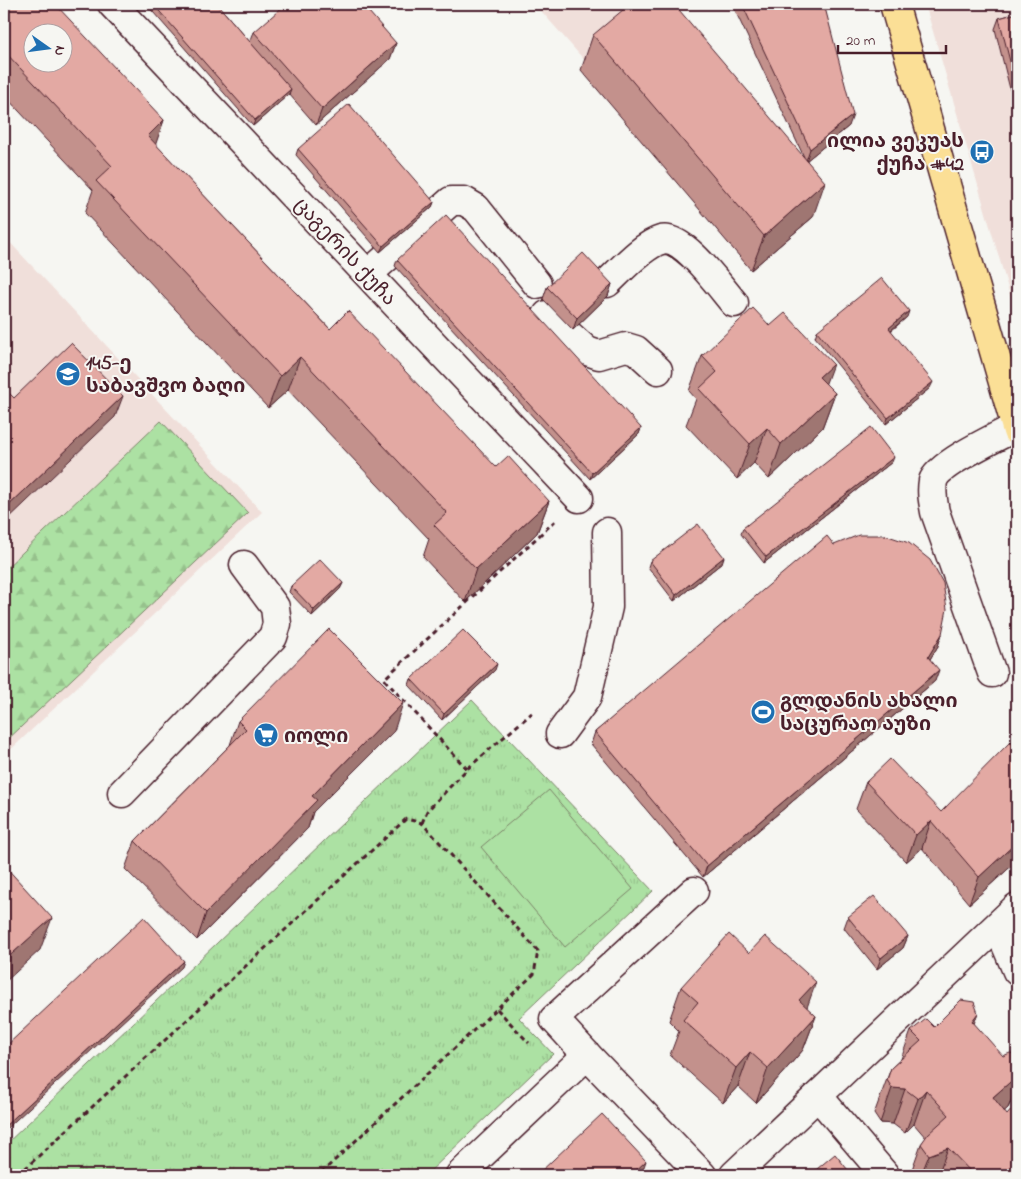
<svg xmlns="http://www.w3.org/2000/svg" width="1021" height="1179" viewBox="0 0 1021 1179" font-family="'Indie Flower','Noto Sans Georgian',sans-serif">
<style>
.built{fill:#f0dfda}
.grass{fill:url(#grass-tufts);stroke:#7b8067}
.forest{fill:url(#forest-firs);stroke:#7b8067}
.pitch{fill:#ace1a3;stroke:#7b8067}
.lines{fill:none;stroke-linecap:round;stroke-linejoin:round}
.minor-casing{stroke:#4a1f2b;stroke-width:31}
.major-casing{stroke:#4a1f2b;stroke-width:31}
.path{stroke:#4a1f2b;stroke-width:3;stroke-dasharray:5 4;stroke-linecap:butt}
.minor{stroke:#f6f6f2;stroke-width:28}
.major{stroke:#fbdf96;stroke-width:28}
.wall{fill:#c3918c;stroke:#4a1f2b}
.shaded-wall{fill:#9f7672;stroke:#4a1f2b}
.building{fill:#e3a9a3;stroke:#4a1f2b;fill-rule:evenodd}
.labels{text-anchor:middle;stroke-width:4;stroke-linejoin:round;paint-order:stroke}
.poi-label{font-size:20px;font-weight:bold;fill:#4a1f2b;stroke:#f6f6f2;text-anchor:start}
.street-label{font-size:20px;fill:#4a1f2b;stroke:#f6f6f2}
</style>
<defs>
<pattern id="grass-tufts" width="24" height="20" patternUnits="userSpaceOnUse" patternTransform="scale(1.25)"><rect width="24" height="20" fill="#ace1a3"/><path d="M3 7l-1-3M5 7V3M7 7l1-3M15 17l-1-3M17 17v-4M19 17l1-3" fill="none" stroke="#96c18c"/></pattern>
<pattern id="forest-firs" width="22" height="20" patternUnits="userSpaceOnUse" patternTransform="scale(1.25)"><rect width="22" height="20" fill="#ace1a3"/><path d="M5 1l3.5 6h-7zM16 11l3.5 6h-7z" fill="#96c18c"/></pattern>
</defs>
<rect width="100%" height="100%" fill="#f6f6f2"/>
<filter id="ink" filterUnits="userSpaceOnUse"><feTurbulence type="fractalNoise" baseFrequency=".02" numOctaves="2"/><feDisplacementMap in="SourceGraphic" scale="10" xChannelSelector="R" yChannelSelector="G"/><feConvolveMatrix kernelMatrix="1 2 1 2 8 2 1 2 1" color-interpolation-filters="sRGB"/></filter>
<g filter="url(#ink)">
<!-- built -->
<g class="built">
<polygon points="535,4 655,4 586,62"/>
<polygon points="925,4 1017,4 1017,319"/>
<polygon points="4,236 262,512 4,756"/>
</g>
<!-- grass -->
<polygon class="grass" points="472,700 653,891 519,1018 553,1054 426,1175 4,1175 4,1146"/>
<!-- forest -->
<polygon class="forest" points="161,421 248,513 4,743 4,570"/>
<!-- pitch -->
<polygon class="pitch" points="549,790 633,889 565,947 481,847"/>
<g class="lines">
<defs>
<g id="minor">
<polyline points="112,4 579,498"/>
<polyline points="368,274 451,201 464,201 476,208 537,284"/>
<path d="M 607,283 C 621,270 643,245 661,240 C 683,234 720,287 734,303"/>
<polyline points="547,315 587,351 599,355 626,347 636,350 658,370"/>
<path d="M 992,673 L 935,512 C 933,501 931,492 933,481 C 938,464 999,436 1016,427"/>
<polyline points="560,734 587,697 608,607 607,532"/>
<polyline points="122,793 273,637 277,624 275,607 244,565"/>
<polyline points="998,926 1017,971"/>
<polyline points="587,1055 554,1019 694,891"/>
<polyline points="818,1096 885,1175"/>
<polyline points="460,1175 587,1055 702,1175"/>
<polyline points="734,1175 1017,907"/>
</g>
<polyline id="major" points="894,4 1017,431"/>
</defs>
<!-- minor casing -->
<use href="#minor" class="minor-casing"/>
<!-- major casing -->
<use href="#major" class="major-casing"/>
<!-- path -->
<g class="path">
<polyline points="467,769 384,679 555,521"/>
<polyline points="422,823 427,811 467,769 532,713"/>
<polyline points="497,1009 529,1043"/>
<polyline points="18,1175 406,819 422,823 538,951 534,974 319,1175"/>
</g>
<!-- minor -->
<use href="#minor" class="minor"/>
<!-- major -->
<use href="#major" class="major"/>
</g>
<!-- wall -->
<g class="wall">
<polygon points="4,4 164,120 155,144 330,329 496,467 549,501 537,533 465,602 423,557 429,539 288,390 268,408 85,213 93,190 4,95"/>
<polygon points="146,4 217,4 250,42 254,32 396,43 390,59 316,125 289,94 253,126"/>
<polygon points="732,4 824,4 849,126 807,160 813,217 751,270 581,70 593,35 804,157"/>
<polygon points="1017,13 1017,117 995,29 999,18"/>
<polygon points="298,149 434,202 432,207 380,252 296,155"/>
<polygon points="397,260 641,428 639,434 590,479 395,266"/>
<polygon points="612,284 608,296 573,330 543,299 547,287"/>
<polygon points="907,317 891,331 930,388 886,424 815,337 817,331"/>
<polygon points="702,356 826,384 835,393 822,428 769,479 754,463 737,479 686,425 696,399 689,391"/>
<polygon points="892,462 764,563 741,534 743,528"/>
<polygon points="834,545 942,634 938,646 930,659 935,681 703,877 591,744 595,732"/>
<polygon points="650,561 722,563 674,601 648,567"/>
<polygon points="343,583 340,589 312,616 289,592 291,586"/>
<polygon points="495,670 442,720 409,685 411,679"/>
<polygon points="238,721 394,731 313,812 308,828 197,940 125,869 135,841 230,745"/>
<polygon points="1017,749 1017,861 969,904 922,848 906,862 856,809 866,782 941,812"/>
<polygon points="848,917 908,936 903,948 877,969 844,928"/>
<polygon points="681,987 807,1008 816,1016 803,1050 756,1103 738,1086 723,1103 670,1055 679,1031 669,1021"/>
<polygon points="974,1024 1014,1097 1008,1108 1004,1111 1017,1175 910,1175 921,1144 926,1138 914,1124 905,1133 893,1124 880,1123 874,1114 891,1068 901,1059 911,1031 934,1027"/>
</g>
<!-- shaded-wall -->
<g class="shaded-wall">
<polygon points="396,43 390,59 316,125 322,109"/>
<polygon points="291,89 289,94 253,126 255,120"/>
<polygon points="853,115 849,126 806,161 810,149"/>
<polygon points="164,120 153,152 148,136"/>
<polygon points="825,182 813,217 751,270 764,236"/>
<polygon points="434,202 432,207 380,252 383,246"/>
<polygon points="612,284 608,296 573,330 577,318"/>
<polygon points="909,311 907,317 886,334 889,328"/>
<polygon points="300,357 288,390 268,408 280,376"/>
<polygon points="833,364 820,399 819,377"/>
<polygon points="933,382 930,388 886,424 888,418"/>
<polygon points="835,393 822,428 769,479 781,444"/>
<polygon points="123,396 115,417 4,523 4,510"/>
<polygon points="641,428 639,434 590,479 592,473"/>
<polygon points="767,428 754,463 737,479 750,444"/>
<polygon points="894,457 892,462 764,563 766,557"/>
<polygon points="549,501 537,533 465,602 476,569"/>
<polygon points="724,557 722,563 674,601 676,595"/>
<polygon points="343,583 340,589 312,616 314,610"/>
<polygon points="942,634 938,646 924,669 928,657"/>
<polygon points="497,664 495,670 442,720 444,714"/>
<polygon points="939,670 935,681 703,877 707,866"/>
<polygon points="403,703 394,731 313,812 308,828 197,940 206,913 312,796"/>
<polygon points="931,821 922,848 906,862 916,835"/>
<polygon points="1017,842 1017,861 969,904 979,877"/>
<polygon points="52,918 40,950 4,983 4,961"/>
<polygon points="908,936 903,948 877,969 881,958"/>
<polygon points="184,961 182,967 4,1131 4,1127"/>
<polygon points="816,982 804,1016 799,1000"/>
<polygon points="978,1013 965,1048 972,1021"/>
<polygon points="816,1016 803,1050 756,1103 768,1068"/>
<polygon points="750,1052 738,1086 723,1103 736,1068"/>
<polygon points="1017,1076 1017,1086 1008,1108 980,1132 993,1097"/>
<polygon points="892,1088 905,1089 893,1124 880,1123"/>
<polygon points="926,1090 914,1124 905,1133 918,1099"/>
<polygon points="948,1148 938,1175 921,1175 929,1155"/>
<polygon points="646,1161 641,1175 631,1175"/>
</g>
<!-- building -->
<g class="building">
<path d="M 4,4 L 55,4 L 164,120 L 148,136 L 330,329 L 348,311 L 496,467 L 508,456 L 549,501 L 476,569 L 434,525 L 447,513 L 300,357 L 280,376 L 96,181 L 112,166 L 4,51 ZM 32,32 L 62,32 L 62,62 L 32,62 Z"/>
<polygon points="153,4 217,4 291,89 255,120"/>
<polygon points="286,4 362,4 396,43 322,109 254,32"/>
<polygon points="630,4 674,4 825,182 764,236 593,35"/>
<polygon points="742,4 824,4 853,115 810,149"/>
<polygon points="1017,13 1017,89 999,18"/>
<polygon points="349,104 434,202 383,246 298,149"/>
<polygon points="446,215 641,428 592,473 397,260"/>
<polygon points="583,253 612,284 577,318 547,287"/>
<polygon points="882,278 909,311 889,328 933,382 888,418 817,331"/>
<polygon points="753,308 770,326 785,313 833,364 819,377 835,393 781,444 767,428 750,444 699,389 717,372 702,356"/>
<polygon points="71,343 123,396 4,510 4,388 14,398"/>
<polygon points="871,427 894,457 766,557 743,528"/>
<polygon points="698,524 724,557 676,595 650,561"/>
<polygon points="859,535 885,535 909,543 930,560 943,583 947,609 942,634 928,657 939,670 707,866 595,732 827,536 834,545"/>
<polygon points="320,559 343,583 314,610 291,586"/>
<polygon points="329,629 403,703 312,796 317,800 206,913 135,841 246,729 238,721"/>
<polygon points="463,630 497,664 444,714 411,679"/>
<polygon points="1011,741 1017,749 1017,842 979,877 931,821 916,835 866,782 890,759 941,812"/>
<polygon points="4,865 52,918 4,961"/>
<polygon points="874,896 908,936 881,958 848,917"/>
<polygon points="144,917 184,961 4,1127 4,1048"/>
<polygon points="729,934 749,953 765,936 816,982 799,1000 816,1016 768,1068 750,1052 736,1068 683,1020 698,1002 681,987"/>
<polygon points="961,1000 974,1002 978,1013 972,1021 1003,1056 1010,1053 1017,1054 1017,1076 993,1097 1007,1115 1013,1108 1017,1112 1017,1175 974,1175 948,1148 929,1155 921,1144 928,1134 949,1115 926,1090 918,1099 905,1089 892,1088 887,1080 891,1068 921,1041 911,1031 926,1019 934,1027"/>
<polygon points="602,1114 646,1161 631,1175 537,1175"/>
<polygon points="835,1154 852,1175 811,1175 811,1174"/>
</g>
</g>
<!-- icons -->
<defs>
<symbol id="bus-disc" viewBox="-11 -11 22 22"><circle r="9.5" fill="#1f6fb2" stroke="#f6f6f2"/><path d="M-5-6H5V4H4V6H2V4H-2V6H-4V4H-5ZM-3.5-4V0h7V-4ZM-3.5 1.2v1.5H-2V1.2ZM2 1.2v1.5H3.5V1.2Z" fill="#fff"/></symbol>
<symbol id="school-disc" viewBox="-11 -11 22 22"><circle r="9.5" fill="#1f6fb2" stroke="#f6f6f2"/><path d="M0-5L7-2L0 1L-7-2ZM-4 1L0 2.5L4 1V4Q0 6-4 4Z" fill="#fff"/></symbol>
<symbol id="stadium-disc" viewBox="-11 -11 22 22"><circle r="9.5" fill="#1f6fb2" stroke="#f6f6f2"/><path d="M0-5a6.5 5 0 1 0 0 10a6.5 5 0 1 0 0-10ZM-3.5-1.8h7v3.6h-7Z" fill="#fff"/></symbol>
<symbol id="supermarket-disc" viewBox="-11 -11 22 22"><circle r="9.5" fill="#1f6fb2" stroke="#f6f6f2"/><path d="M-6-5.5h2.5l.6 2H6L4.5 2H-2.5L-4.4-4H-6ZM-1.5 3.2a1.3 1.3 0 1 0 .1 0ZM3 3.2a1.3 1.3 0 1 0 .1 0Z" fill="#fff"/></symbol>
</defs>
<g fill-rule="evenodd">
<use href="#bus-disc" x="968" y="138" width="28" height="28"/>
<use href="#school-disc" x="54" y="360" width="28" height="28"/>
<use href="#stadium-disc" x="749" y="698" width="28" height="28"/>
<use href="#supermarket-disc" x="252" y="721" width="28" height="28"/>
</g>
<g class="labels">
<!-- poi labels -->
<g class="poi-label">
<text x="964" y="147" text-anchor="end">ილია ვეკუას<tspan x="964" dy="23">ქუჩა #42</tspan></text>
<text x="86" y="369">145-ე<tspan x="86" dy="23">საბავშვო ბაღი</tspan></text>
<text x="780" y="707">გლდანის ახალი<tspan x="780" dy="23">საცურაო აუზი</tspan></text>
<text x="284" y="742">იოლი</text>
</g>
<!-- street labels -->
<g class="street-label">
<text transform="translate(346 251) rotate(47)" y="7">ცაგერის ქუჩა</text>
</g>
</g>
<!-- margin -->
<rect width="1021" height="1179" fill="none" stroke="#f6f6f2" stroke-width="20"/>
<rect x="10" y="10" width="1001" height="1159" fill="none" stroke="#4a1f2b" stroke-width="2" filter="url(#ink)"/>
<!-- north arrow -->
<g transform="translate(48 48) rotate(104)"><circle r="24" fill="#f6f6f2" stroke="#b1a0a2"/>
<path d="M0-4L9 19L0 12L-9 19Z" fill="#1f6fb2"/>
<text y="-8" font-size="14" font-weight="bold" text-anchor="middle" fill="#4a1f2b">N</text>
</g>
<!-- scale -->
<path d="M838 45v8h108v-8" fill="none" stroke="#4a1f2b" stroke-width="2.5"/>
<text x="846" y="45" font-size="15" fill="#4a1f2b" stroke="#f6f6f2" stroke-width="4" paint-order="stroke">20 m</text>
</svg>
